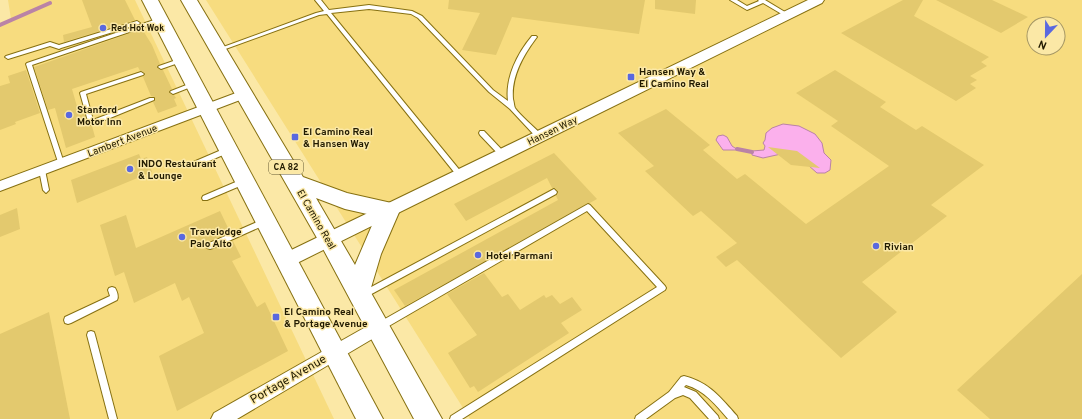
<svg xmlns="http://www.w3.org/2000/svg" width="1082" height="419" viewBox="0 0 1082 419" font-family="Overpass,sans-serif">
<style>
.built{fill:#f7dc7f;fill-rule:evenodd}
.water{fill:#fbb0ec;stroke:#ba83a6}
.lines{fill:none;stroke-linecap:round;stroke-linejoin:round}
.stream{stroke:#ba83a6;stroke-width:4}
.building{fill:#e3c96e}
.service-casing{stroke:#867011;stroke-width:2}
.minor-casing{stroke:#867011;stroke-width:2}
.tertiary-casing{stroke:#867011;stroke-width:2}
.primary-casing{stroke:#867011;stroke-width:2}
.service{fill:#fff;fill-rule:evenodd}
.minor{fill:#fff;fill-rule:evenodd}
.tertiary{fill:#fff;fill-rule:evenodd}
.primary{fill:#fff;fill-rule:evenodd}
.poi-dot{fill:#5a68df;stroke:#fbe8a6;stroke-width:1.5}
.labels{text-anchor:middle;stroke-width:3;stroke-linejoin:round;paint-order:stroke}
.far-poi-label{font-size:9px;font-weight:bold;fill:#211a01;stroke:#fbe8a6;text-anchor:start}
.shield{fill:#fbe8a6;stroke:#625832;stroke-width:1}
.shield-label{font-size:9px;font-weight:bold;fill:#211a01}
.poi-label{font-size:10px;font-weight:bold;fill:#211a01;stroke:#fbe8a6;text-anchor:start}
.street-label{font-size:10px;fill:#211a01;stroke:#fbe8a6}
.near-street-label{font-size:12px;fill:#211a01;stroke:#fbe8a6}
</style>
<rect width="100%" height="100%" fill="#fbe8a6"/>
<!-- built -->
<g class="built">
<polygon points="8,0 135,0 334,419 0,419 0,26 11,19"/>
<path d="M 206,0 L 1082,0 L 1082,419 L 470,419 ZM 1034,24 L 1058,24 L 1058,48 L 1034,48 Z"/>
</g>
<!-- water -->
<g class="water">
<polygon points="783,124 799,126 815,134 822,143 824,153 831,160 830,170 825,173 817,173 808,165 781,154 763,158 752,155 752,151 764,150 765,146 763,143 765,140 766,133 772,128"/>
<polygon points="723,135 727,137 732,146 738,150 723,150 716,140 718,136"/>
</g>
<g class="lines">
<!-- stream -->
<g class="stream">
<polyline points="0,25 50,3"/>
<polyline points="737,149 752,152"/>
</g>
</g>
<!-- building -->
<g class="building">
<polygon points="82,0 125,0 135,20 64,42 63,35 92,27"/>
<polygon points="449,0 645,0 639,34 512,17 496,55 462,50 480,13 448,9"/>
<polygon points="655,0 696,0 695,14 655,9"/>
<polygon points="903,0 923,0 914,16 989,57 981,62 987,66 970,76 977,80 970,84 976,88 956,101 841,33"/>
<polygon points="936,0 992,0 1028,17 1001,33"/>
<polygon points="142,29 152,45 160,64 157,67 163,70 172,89 169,92 174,95 176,98 174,99 177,106 158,113 153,102 155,101 155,97 151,96 143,77 145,74 140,71 138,67 72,89 78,110 83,110 88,125 92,126 95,137 66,148 55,108 48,110 34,67"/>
<polygon points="26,70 40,113 15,122 16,124 0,130 0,86 10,83 8,76"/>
<polygon points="835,70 886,102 880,107 916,130 922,126 984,165 931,205 947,216 862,282 897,312 841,358 737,260 726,267 716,257 737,243 701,211 693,216 645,171 654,166 618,133 666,109 710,145 703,150 737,179 745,174 806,224 889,166 831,126 838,121 796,93"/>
<polygon points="768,147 797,151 820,168 791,165"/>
<polygon points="554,153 597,199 405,306 394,290 558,200 556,196 558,192 555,188 552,188 547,178 466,221 454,204"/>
<polygon points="139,154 141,159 147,157 152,172 77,203 71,180"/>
<polygon points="17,208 20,229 0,237 0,215"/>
<polygon points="220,211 230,232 206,243 205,247 210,250 233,241 241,257 232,261 257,307 265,302 288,351 177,411 159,356 204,333 189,297 182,301 175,283 134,303 124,272 115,276 100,225 126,215 136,248"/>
<polygon points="484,273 502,297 508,294 520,310 544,295 546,298 552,295 560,304 572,297 582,310 561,323 569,333 478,392 474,386 470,388 448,353 477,335 447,294"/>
<polygon points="1082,274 1082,419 990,419 957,390"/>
<polygon points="49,312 70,419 0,419 0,334"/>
</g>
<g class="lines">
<defs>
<g id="service">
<path d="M 315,0 L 321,0 L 329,10 L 369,5 L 412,11 L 422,16 L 493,90 L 508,101 C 505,78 517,54 532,36 L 536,36 L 537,37 C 524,54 511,76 513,99 C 514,102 514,106 515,108 C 520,115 535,128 541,134 L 542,136 L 541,138 L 537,138 L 510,109 L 489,92 L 418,18 L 411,14 L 369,9 L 331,13 L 462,173 L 463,175 L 460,178 L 458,177 L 327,14 L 319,15 L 220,51 L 218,52 L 215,50 L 316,13 L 324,11 Z"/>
<polygon points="730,0 737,0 747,6 759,1 758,0 765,0 790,15 787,17 785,16 763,3 747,10"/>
<polygon points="160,18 163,20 162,21 32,65 64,163 63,165 59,165 26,64 27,63"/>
<polygon points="137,21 140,23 139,24 61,48 59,49 50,46 8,59 5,57 6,56 50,42 59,45"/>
<polygon points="182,58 184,59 184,61 161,69 158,67 159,66"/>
<polygon points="141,72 144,74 143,75 86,94 93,120 150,98 154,98 154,100 93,125 89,125 80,93 81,92"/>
<polygon points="194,82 196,83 196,85 173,94 170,92 171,91"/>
<polygon points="480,131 484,131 504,152 505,154 504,156 500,156 480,135 479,133"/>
<polygon points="226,148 230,148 231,150 230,152 195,167 191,167 190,165 191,163"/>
<polygon points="40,168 44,168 45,170 49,190 46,193 43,190 39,170"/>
<polygon points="245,178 247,179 248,181 247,183 207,200 203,200 202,198 203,196"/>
<polygon points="554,189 557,192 556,194 366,297 363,298 360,297 359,295 360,293"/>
<polygon points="588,204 590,205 665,286 666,288 665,290 462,419 450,419 451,416 657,287 587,211 382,330 379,331 376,330 375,327 376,324"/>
<polygon points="266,218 269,219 270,221 269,223 213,248 210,249 207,248 206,246 207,244"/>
<path d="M 112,287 L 115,288 C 117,291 119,297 117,300 L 71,323 L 68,324 L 65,323 L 64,320 L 65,317 L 110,296 L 108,290 L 109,288 Z"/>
<polygon points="91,331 94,332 95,335 117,419 109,419 87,335 88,332"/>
<path d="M 684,376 C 709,382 721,398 737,416 L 738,419 L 728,419 C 716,405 704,390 686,385 L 684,387 L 696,392 L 718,416 L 719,419 L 709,419 L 690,398 L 683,395 L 675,398 L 646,419 L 635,419 L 636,416 L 669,392 L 681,377 Z"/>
</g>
<g id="minor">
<polygon points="244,90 248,91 250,94 248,97 0,191 0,181"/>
<polygon points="378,320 384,322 386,327 384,332 237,419 211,419 214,413"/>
</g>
<polygon id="tertiary" points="808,0 824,0 822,3 293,265 287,268 281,265 278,260 281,255"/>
<g id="primary">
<polygon points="142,0 158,0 383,419 356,419"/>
<path d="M 181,0 L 197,0 L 303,177 L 347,193 L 396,204 L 400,210 L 381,254 L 370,291 L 442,419 L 414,419 L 321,245 ZM 316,198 L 345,209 L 376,216 L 355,265 Z"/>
</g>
</defs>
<!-- service casing -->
<use href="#service" class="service-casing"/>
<!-- minor casing -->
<use href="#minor" class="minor-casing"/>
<!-- tertiary casing -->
<use href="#tertiary" class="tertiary-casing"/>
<!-- primary casing -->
<use href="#primary" class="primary-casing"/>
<!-- service -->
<use href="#service" class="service"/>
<!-- minor -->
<use href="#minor" class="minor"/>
<!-- tertiary -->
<use href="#tertiary" class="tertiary"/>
<!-- primary -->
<use href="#primary" class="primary"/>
</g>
<!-- markers -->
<g class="poi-dot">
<circle cx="103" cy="28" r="4"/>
<rect x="627" y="73" width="8" height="8" rx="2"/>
<circle cx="69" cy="115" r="4"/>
<rect x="291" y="133" width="8" height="8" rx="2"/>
<circle cx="130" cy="169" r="4"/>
<circle cx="182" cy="237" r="4"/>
<circle cx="876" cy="246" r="4"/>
<circle cx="478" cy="255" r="4"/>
<rect x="272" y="313" width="8" height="8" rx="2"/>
</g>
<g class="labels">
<!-- far-poi labels -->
<g class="far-poi-label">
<text x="111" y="31">Red Hot Wok</text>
</g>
<!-- shield labels -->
<rect class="shield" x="269" y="160" width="34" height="14" rx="3"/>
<g class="shield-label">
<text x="286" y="170">CA 82</text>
</g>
<!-- poi labels -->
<g class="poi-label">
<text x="639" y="75">Hansen Way &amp;<tspan x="639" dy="12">El Camino Real</tspan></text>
<text x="77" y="113">Stanford<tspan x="77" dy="12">Motor Inn</tspan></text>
<text x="303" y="135">El Camino Real<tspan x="303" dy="12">&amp; Hansen Way</tspan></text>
<text x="138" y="167">INDO Restaurant<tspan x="138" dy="12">&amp; Lounge</tspan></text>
<text x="190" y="235">Travelodge<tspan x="190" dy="12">Palo Alto</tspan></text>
<text x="884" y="250">Rivian</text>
<text x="486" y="259">Hotel Parmani</text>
<text x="284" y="315">El Camino Real<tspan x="284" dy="12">&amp; Portage Avenue</tspan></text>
</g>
<!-- street labels -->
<g class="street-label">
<text transform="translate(552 130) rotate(-26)" y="4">Hansen Way</text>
<text transform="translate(122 140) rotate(-21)" y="4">Lambert Avenue</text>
<text transform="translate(317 219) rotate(60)" y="4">El Camino Real</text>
</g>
<!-- near-street labels -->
<g class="near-street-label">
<text transform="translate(288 379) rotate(-30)" y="4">Portage Avenue</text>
</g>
</g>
<!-- north arrow -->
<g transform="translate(1046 36) rotate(202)"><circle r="19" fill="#fbe8a6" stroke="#a49664"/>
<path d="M0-3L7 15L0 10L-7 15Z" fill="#5a68df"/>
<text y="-6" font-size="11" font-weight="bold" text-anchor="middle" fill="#211a01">N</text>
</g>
</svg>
